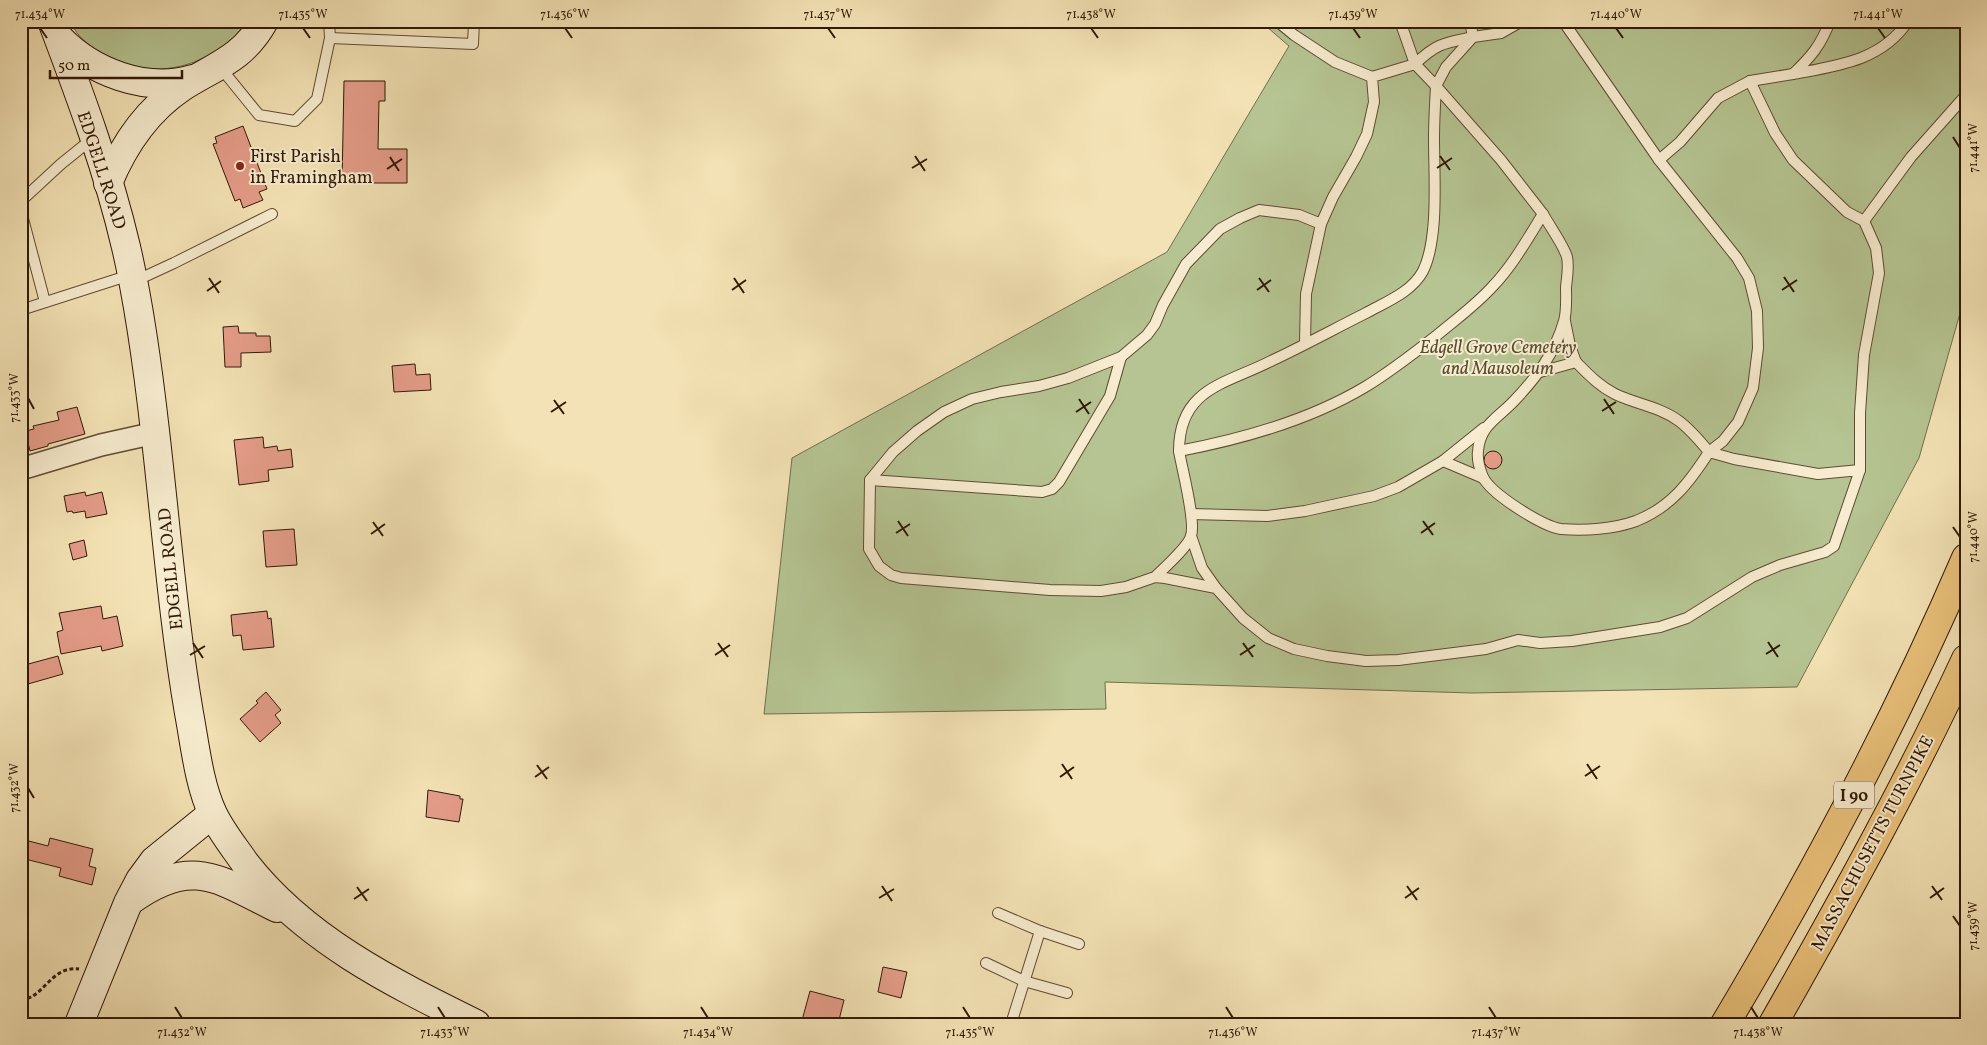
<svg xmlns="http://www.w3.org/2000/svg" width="1987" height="1045" viewBox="0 0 1987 1045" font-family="Vollkorn,serif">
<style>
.green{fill:#b5c492;stroke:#736e4c}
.building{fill:#e49c88;stroke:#311906}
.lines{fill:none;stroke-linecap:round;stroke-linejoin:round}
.service-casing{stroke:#624b32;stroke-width:12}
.minor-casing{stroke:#624b32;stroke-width:24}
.secondary-casing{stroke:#311906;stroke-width:30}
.motorway-casing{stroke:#311906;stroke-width:30}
.path{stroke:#311906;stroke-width:3;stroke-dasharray:4 2.5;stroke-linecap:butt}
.service{stroke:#f7eccf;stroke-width:10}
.minor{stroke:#f7eccf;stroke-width:21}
.secondary{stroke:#f7eccf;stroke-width:28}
.motorway{stroke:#eac17a;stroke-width:28}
.ticks{fill:none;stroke:#311906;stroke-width:2}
.poi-dot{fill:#8f2418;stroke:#f7eccf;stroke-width:2}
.labels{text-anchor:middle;stroke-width:4;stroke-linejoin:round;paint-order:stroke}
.shield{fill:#f7eccf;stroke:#6c5842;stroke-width:1}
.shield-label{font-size:16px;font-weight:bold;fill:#311906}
.poi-label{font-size:18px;fill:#311906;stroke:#f7eccf;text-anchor:start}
.street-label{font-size:18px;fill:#311906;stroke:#f7eccf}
.park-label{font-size:18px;font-style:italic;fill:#594c30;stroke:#f7eccf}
.neatline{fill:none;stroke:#311906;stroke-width:2}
.ticks-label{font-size:12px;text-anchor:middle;fill:#311906}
</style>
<rect width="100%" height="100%" fill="#f3e2b5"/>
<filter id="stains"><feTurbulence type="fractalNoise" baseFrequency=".004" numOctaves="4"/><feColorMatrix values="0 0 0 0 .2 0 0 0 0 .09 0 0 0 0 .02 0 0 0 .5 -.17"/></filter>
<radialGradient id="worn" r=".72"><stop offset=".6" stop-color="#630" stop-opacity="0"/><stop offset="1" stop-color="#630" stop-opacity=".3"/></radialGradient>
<!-- green -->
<g class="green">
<path d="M 70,21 L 248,21 C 244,27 240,34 234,40 C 230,45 221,49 215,52 C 179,73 142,75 105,55 C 89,46 78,38 70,21 Z"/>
<polygon points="1260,21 1966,21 1966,292 1919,458 1797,687 1472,693 1105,682 1106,709 764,714 792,458 1167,252 1289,46"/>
</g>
<!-- building -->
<g class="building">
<polygon points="344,81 385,81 385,101 379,101 378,149 407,149 407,183 342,183"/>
<polygon points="243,126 267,189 259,192 263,200 243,208 240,199 235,201 213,144 217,143 215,137"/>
<polygon points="238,326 239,333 256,333 256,336 270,336 271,352 241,353 241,367 225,367 223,327"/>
<polygon points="415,364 416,375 430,374 431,390 394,392 392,366"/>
<polygon points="77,407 85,434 48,444 48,446 30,451 25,431 34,429 33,426 59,420 57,412"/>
<polygon points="263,437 264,448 277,446 278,451 291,449 293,467 268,470 269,481 239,485 234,440"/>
<circle cx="1493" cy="460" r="9"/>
<polygon points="85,492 86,496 102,492 107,514 86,518 85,511 73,513 72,511 67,512 64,496"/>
<polygon points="294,529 297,565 266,567 263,531"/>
<polygon points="84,540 87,556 73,560 69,544"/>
<polygon points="101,606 103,619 117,616 123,646 102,651 101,646 61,654 57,632 63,630 59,613"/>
<polygon points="267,611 268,619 271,618 274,647 243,650 241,635 233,636 231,615"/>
<polygon points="58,656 63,674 21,686 21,666"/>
<polygon points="266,692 281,710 275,715 281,723 260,742 240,719 258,703 256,701"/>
<polygon points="428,790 460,796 460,799 463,799 459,822 426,817"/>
<polygon points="50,838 93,849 89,866 96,868 92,885 59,876 61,868 21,858 21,839 48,846"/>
<polygon points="883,967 907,972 901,998 878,992"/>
<polygon points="810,991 844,1000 838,1024 801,1024"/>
</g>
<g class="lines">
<defs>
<g id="service">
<polyline points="1277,21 1294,35 1335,62 1372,77"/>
<path d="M 1400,21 L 1415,64 C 1437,43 1444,43 1473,37 L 1470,21"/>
<path d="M 1563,21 L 1659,160 L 1737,258 L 1749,278 L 1757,311 L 1758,348 L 1753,388 L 1738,422 L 1723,441 L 1709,452 C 1700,441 1691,430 1679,421 C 1660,407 1636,404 1615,394 C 1599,386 1588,374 1576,362"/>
<path d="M 1830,21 C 1821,45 1811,57 1793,74 C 1836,66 1882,61 1908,21"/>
<polyline points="330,38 473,44 474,21"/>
<polyline points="220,67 259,115 295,121 317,99 330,38 329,21"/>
<polyline points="1750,81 1793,74"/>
<polyline points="1659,160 1680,142 1718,98 1750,81 1775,133 1793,160 1847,212 1864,221 1876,248 1879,273 1864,355 1860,413 1860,470"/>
<polyline points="21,201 61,164 92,139"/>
<polyline points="21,211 45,302"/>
<polyline points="1864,221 1911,157 1966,95"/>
<polyline points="135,281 174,263 272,214"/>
<polyline points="21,310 130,275"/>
<polyline points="1305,343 1306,294 1321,224"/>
<polyline points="1540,372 1576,362 1570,346 1565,321"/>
<path d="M 1179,451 C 1179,388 1226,384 1271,361 C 1303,346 1334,329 1366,313 C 1386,302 1412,292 1423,271 C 1439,239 1434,175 1434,139 C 1434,122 1435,104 1436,86 L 1501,160 L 1543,214"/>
<polyline points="1483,478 1443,461 1484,428"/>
<polyline points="870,480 1042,492 1052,489 1059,482 1110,396 1121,357"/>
<polyline points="1191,514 1267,516 1305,511 1374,496 1398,487 1443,461"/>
<polyline points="1191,536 1202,568 1216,588"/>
<path d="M 1155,577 C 1164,568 1188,547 1191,536 C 1196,521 1182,469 1179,451 C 1243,439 1308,421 1365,387 C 1390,372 1413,354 1436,336 C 1455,320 1476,305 1493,286 C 1513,265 1528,238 1543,214 C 1549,225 1564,246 1567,257 C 1569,266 1567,278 1566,287 C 1566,298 1567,311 1564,321 C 1555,353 1536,378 1514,401 C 1498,418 1480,425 1478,451 C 1477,459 1480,470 1483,477 C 1491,494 1542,526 1561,529 C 1585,531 1614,529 1636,521 C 1671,507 1689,483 1709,452 L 1734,459 L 1818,474 L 1860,470 L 1834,546 L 1825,552 L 1780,565 L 1752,577 L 1687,618 L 1660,627 L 1572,641 L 1540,643 L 1518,640 L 1486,649 L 1398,660 L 1366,661 L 1327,656 L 1294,649 L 1268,638 L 1243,618 L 1216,588 L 1165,578 L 1155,577 L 1126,587 L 1101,591 L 1050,590 L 901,578 L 891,575 L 879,566 L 869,549 L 870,480 L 893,452 L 917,431 L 944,412 L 972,399 L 1001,392 L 1039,386 L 1068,378 L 1121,357 L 1147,335 L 1155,324 L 1163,305 L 1186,264 L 1220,229 L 1240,218 L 1259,210 L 1299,215 L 1321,224 L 1333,197 L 1356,157 L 1367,134 L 1374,102 L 1372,77 L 1415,64 L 1436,86 L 1446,67 L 1473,37 L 1501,33 L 1522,21"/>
<polyline points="998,913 1040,931"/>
<polyline points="986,963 1024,981 1067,993"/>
<polyline points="1011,1024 1040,931 1079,944"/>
</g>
<polyline id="minor" points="21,469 101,445 155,433"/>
<g id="secondary">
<path d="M 52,21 C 80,95 108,170 126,247 C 140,307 148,369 155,431 C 166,525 173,619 189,713 C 195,745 199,785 213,814 C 221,831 234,847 245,863 C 304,939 391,982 476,1024"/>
<path d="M 59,38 C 92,72 145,93 193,79"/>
<path d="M 108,183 C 124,144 146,111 182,87 C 215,66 243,59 264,21"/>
<path d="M 131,900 C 193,856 218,879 277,908"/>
<polyline points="79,1024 128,903 140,880 154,861 212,814"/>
</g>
<g id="motorway">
<path d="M 1725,1024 C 1815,873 1897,719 1966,558"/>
<path d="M 1773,1024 C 1841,904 1908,784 1966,659"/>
</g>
</defs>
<!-- service casing -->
<use href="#service" class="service-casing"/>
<!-- minor casing -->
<use href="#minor" class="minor-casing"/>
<!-- secondary casing -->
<use href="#secondary" class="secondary-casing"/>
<!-- motorway casing -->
<use href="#motorway" class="motorway-casing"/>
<!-- path -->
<path class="path" d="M 21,1000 C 25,999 30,998 33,996 C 48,986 57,966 79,969"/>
<!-- service -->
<use href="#service" class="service"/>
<!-- minor -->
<use href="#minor" class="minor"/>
<!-- secondary -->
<use href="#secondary" class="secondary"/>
<!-- motorway -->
<use href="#motorway" class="motorway"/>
</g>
<!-- ticks -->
<path class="ticks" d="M 40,28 L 47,38M 303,28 L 310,38M 565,28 L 572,38M 828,28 L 835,38M 1091,28 L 1098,38M 1353,28 L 1360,38M 1616,28 L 1623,38M 1878,28 L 1885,38M 1953,137 L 1960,148M 915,156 L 925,171M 1440,156 L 1450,170M 390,157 L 399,171M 912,168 L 927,159M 1437,168 L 1452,158M 387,169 L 402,159M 1784,277 L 1794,292M 209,278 L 219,293M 734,278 L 744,293M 1259,278 L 1269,292M 732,290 L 746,280M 1257,290 L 1271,280M 1782,290 L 1797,280M 207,291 L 221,281M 28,398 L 34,409M 1079,399 L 1089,414M 1604,399 L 1614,414M 554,400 L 564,414M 1602,411 L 1616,402M 551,412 L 566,402M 1076,412 L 1091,402M 898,521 L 908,536M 1423,521 L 1433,535M 373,522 L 383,536M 1953,527 L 1960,537M 896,533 L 910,524M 1421,533 L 1435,523M 371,534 L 385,524M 1768,642 L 1778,657M 193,643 L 203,658M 718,643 L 728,657M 1243,643 L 1253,657M 1766,654 L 1780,645M 190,655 L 205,646M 715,655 L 730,645M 1240,655 L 1255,645M 1062,764 L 1072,779M 1587,764 L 1597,779M 537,765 L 547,779M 1585,776 L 1600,766M 535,777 L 549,767M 1060,777 L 1074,767M 28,788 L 34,798M 882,886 L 892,901M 1407,886 L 1417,900M 1932,886 L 1942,900M 357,887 L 367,901M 879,898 L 894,889M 1405,898 L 1419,888M 1930,898 L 1944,888M 354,899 L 369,889M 1953,916 L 1960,926M 175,1007 L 182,1018M 438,1007 L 445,1018M 701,1007 L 708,1018M 963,1007 L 970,1018M 1226,1007 L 1233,1018M 1489,1007 L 1496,1018M 1751,1007 L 1758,1018"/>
<!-- markers -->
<circle class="poi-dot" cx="240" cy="166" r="5"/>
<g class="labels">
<!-- shield labels -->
<rect class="shield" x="1834" y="781.5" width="40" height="27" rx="4"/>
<g class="shield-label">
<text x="1854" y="801">I 90</text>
</g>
<!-- poi labels -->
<g class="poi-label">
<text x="250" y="162">First Parish<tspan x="250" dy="21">in Framingham</tspan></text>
</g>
<!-- street labels -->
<g class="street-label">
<text transform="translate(102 170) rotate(72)" y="6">EDGELL ROAD</text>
<text transform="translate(170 569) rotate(-96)" y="6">EDGELL ROAD</text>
<text transform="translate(1872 843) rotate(-62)" y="6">MASSACHUSETTS TURNPIKE</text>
</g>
<!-- park labels -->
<g class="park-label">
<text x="1498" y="353">Edgell Grove Cemetery<tspan x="1498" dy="21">and Mausoleum</tspan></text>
</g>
</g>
<!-- margin -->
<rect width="1987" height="1045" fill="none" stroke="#f3e2b5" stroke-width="55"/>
<!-- scale -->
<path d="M50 70v8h132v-8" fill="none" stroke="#311906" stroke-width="2.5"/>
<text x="58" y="70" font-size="15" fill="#311906" stroke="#f7eccf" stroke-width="4" paint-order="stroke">50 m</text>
<rect x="28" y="28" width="1932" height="990" class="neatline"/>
<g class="ticks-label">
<text x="40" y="18">71.434°W</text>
<text x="303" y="18">71.435°W</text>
<text x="565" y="18">71.436°W</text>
<text x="828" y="18">71.437°W</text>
<text x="1091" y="18">71.438°W</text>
<text x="1353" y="18">71.439°W</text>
<text x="1616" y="18">71.440°W</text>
<text x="1878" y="18">71.441°W</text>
<text transform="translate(1973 148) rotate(-90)" y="4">71.441°W</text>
<text transform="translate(14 398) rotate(-90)" y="4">71.433°W</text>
<text transform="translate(1973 537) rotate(-90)" y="4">71.440°W</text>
<text transform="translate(14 788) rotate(-90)" y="4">71.432°W</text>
<text transform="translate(1973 926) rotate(-90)" y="4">71.439°W</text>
<text x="182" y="1036">71.432°W</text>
<text x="445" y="1036">71.433°W</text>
<text x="708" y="1036">71.434°W</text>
<text x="970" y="1036">71.435°W</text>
<text x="1233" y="1036">71.436°W</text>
<text x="1496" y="1036">71.437°W</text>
<text x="1758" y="1036">71.438°W</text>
</g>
<rect width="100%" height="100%" filter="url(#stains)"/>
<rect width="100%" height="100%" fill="url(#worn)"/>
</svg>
